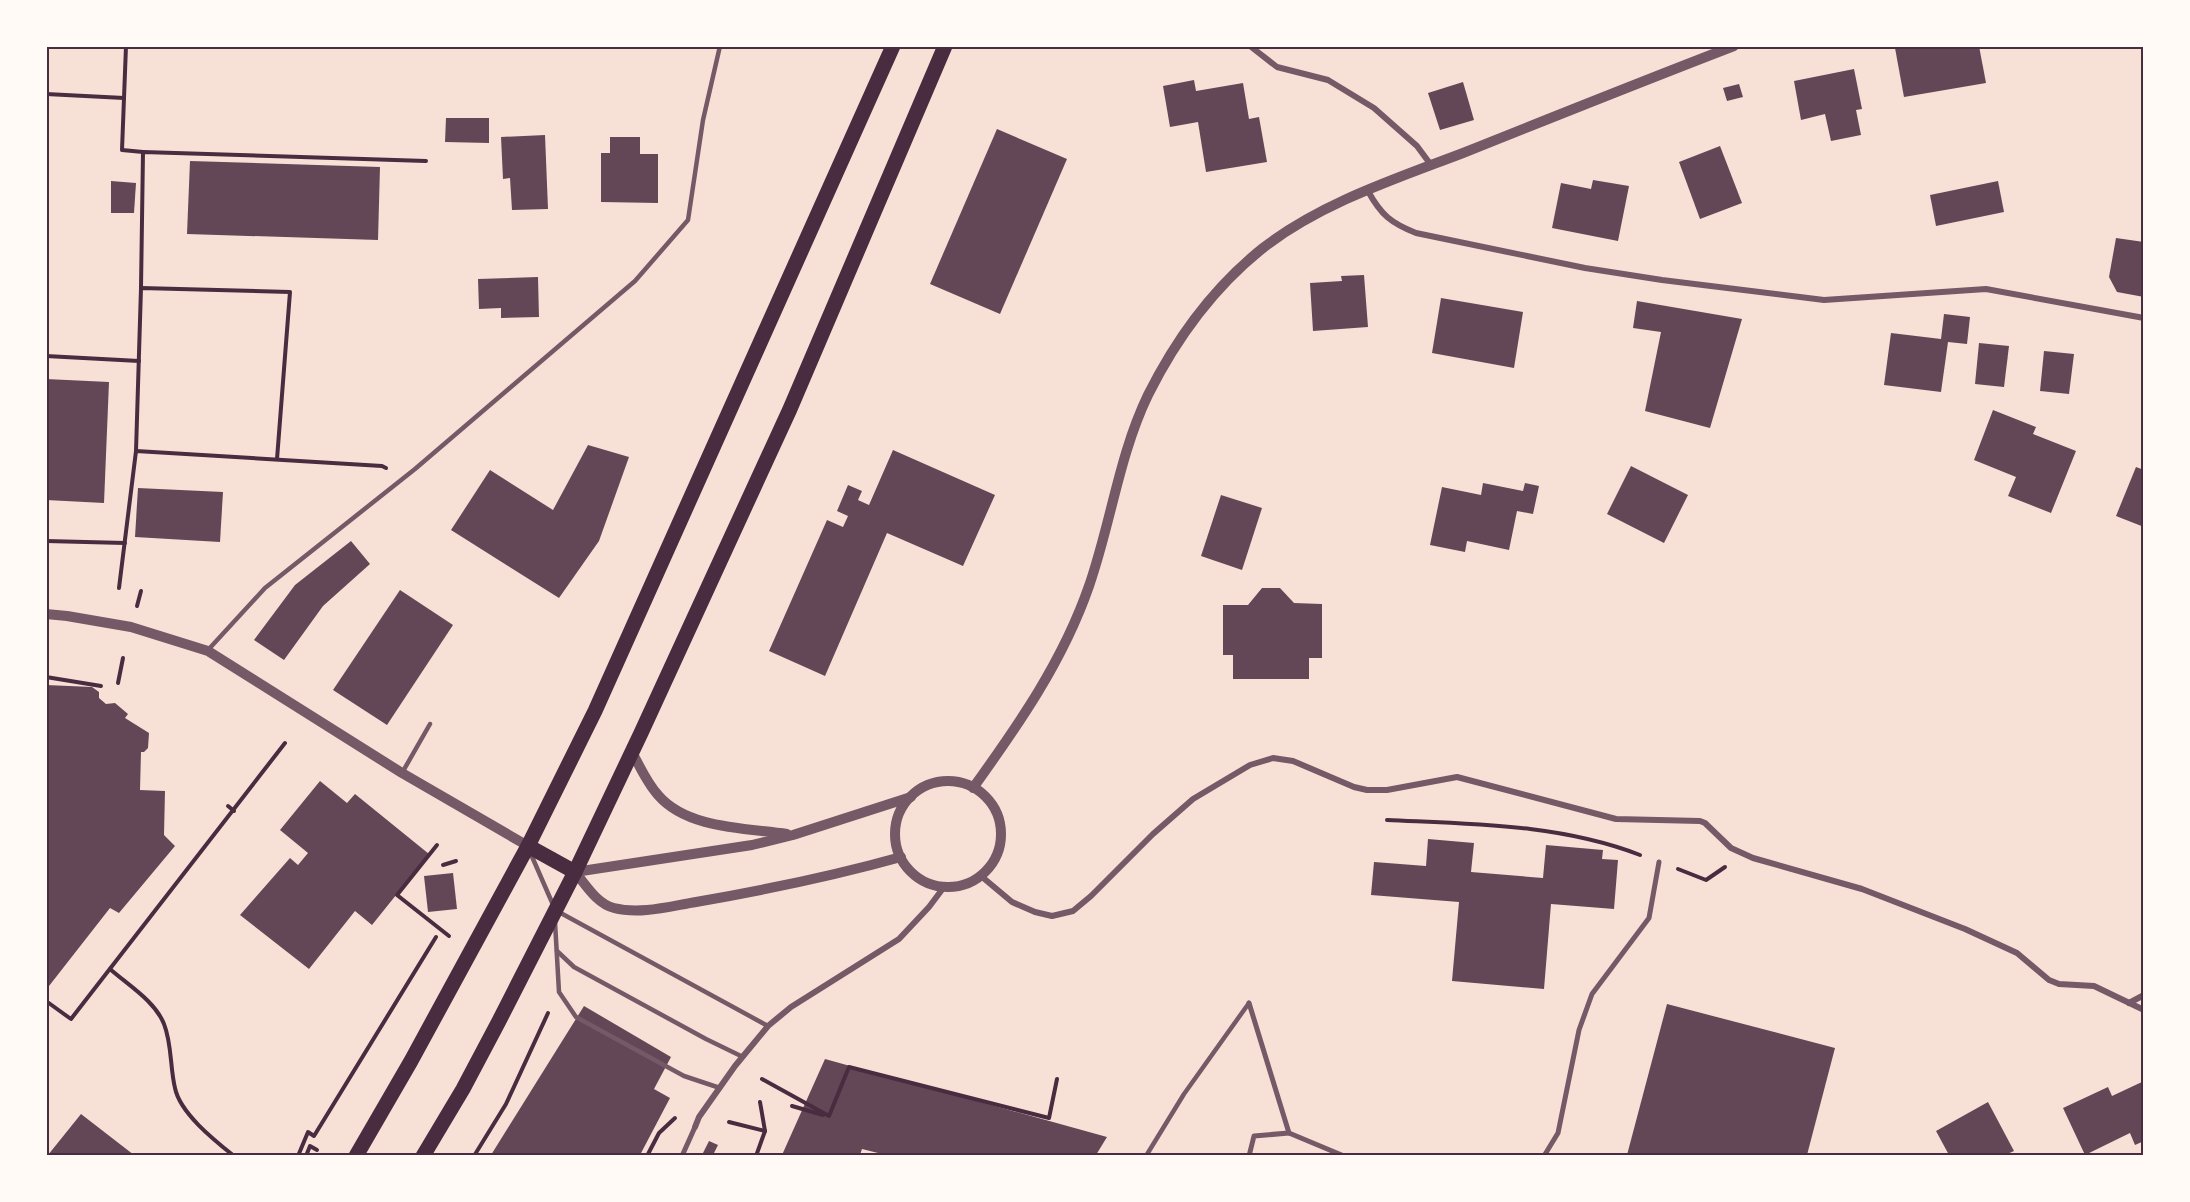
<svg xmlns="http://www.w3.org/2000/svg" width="2190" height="1202" viewBox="0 0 2190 1202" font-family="'Source Sans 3',sans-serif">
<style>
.building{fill:#644757}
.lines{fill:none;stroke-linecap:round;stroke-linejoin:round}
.path{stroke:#4a2c40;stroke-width:4}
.service{stroke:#755966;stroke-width:4.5}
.pedestrian{stroke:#755966;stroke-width:5}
.minor{stroke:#755966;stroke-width:6}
.tertiary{stroke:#755966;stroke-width:10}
.primary{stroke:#4a2c40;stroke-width:15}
.neatline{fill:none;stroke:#4a2c40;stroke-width:2}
</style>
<rect width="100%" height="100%" fill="#f7e1d7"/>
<!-- building -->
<g class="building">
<polygon points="1903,46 1979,46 1986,83 1904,97 1895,48"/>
<polygon points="1854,69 1862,109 1856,110 1861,135 1831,141 1825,114 1801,120 1794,81"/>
<polygon points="1194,80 1196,91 1243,83 1249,119 1259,117 1267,162 1206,172 1198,122 1170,127 1163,86"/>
<polygon points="1463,82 1474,120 1440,130 1428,93"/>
<polygon points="1739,84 1743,97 1727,101 1723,88"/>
<polygon points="446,118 489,118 489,143 445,142"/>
<polygon points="997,129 1067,159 1000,314 930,284"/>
<polygon points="545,135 548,209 512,210 510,178 503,179 501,137"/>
<polygon points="610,137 640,137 640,154 658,154 658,203 601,202 601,153 610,153"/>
<polygon points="1720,146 1742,203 1700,219 1679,162"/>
<polygon points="190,161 380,167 378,240 187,234"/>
<polygon points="1593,180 1629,186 1618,241 1552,228 1561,183 1591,189"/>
<polygon points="111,181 136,183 134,213 111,213"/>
<polygon points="1998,181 2004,212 1936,226 1930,195"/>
<polygon points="2116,238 2144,242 2144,297 2117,292 2109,277"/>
<polygon points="1364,275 1368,327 1313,331 1310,283 1342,281 1341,276"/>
<polygon points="538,277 539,317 501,318 501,308 479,309 478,279"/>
<polygon points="1441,298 1523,312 1514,368 1432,353"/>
<polygon points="1637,301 1742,319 1710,428 1645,411 1661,332 1633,328"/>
<polygon points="1944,314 1970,317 1967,344 1948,342 1941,392 1884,385 1891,333 1941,339"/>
<polygon points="1979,343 2009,346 2004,387 1975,384"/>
<polygon points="2044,351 2074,354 2069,394 2040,391"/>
<polygon points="46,379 109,382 104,503 46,500"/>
<polygon points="1993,410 2036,427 2033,434 2076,451 2051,513 2008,496 2016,477 1974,460"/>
<polygon points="588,445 629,457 599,541 559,598 451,530 490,470 553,510"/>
<polygon points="893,450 995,495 963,566 887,533 825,676 769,651 827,520 843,527 848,516 837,511 848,485 862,491 858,500 869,505"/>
<polygon points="1631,466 1688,495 1664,543 1607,514"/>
<polygon points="2136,467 2144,470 2144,527 2116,516"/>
<polygon points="1483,483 1523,491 1525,483 1539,486 1533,514 1517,511 1509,550 1467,541 1465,552 1430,545 1442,487 1481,495"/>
<polygon points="138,488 223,492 220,542 135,537"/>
<polygon points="1221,495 1262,508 1242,570 1201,556"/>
<polygon points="351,541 370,564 323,606 284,660 254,640 295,585"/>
<polygon points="1262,588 1280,588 1294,603 1322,604 1322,658 1309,658 1309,679 1233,679 1233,655 1223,655 1223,605 1248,605"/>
<polygon points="400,590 453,625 387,725 333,690"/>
<polygon points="46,685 92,687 99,692 99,698 106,704 115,703 128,714 125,718 149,733 148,748 144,752 141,752 140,790 165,791 164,835 175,846 119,913 110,908 49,986 46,984"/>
<polygon points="320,781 347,803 355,794 429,854 372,925 355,911 309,969 240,915 290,858 298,865 308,853 280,830"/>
<polygon points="1428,839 1474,843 1471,872 1543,878 1546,845 1603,850 1602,859 1618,860 1614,909 1551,904 1544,989 1452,981 1459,902 1371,895 1374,862 1426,866"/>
<polygon points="453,873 457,909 428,912 424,876"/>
<polygon points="1667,1004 1835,1048 1807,1155 1627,1155"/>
<polygon points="584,1006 671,1057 654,1089 670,1098 640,1155 491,1155"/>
<polygon points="825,1059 1107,1137 1096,1155 886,1155 862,1149 860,1155 782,1155"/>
<polygon points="2144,1081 2144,1141 2135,1145 2130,1133 2085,1155 2063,1108 2108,1087 2112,1096"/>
<polygon points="1988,1102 2014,1151 2005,1155 1949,1155 1936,1131"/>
<polygon points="81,1114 134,1155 48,1155"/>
<polygon points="709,1141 718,1145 713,1155 702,1155"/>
</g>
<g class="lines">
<!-- path -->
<g class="path">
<polyline points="126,46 122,150 143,152"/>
<polyline points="46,94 124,98"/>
<polyline points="141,288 143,152 426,161"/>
<polyline points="46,356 139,361"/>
<polyline points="136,451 141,288 290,292 277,459"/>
<polyline points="46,541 125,543"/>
<polyline points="119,588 136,451 382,466 386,468"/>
<polyline points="137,606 141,591"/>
<polyline points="46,677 101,686"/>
<polyline points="118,683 123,658"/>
<polyline points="228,806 234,811"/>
<path d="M 1387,820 C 1472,824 1560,824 1640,855"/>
<polyline points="437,845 397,895 449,936"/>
<polyline points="443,865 456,861"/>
<polyline points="1678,869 1706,880 1725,867"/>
<path d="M 110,969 C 128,985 155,1001 164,1024 C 172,1044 170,1068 175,1088 C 180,1113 214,1140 234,1156"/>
<polyline points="46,1001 71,1019 285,743"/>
<polyline points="762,1079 829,1116 849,1067 1049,1118 1057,1079"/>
<polyline points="792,1106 823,1115"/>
<polyline points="729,1122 765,1131"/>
<polyline points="298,1156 308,1132 314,1136 436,937"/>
<polyline points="306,1156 310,1146 317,1150"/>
<polyline points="474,1156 506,1104 548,1013"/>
<polyline points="647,1156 659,1133 675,1118"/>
<polyline points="756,1156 765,1131 760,1102"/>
</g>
<!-- service -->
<g class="service">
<polyline points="208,650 265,588 415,469 635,281 688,220 703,120 720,46"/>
<polyline points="402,773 430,724"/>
<polyline points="530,852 554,907"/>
<polyline points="557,911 768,1026"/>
<polyline points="555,922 559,992 576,1017 684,1076 720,1088"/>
<polyline points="557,951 574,967 706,1039 743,1057"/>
<polyline points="1146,1156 1184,1094 1249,1003"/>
</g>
<!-- pedestrian -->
<g class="pedestrian">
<polyline points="1249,1003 1289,1133 1344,1156"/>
<polyline points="682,1156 695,1127"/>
<polyline points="1249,1156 1254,1136 1289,1133"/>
<polyline points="1544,1156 1558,1133 1579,1030 1592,994 1649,918 1659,862"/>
</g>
<!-- minor -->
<g class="minor">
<polyline points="1250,46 1277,67 1328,80 1374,108 1417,146 1431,165"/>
<path d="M 1368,191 C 1381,215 1391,223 1416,233 L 1585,268 L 1662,280 L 1824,300 L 1986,289 L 2144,318"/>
<polyline points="981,876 1012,902 1035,912 1052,916 1073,911 1091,896 1153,834 1193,799 1250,765 1273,758 1293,761 1354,787 1367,790 1387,790 1457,777 1616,819 1700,821 1705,823 1731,848 1753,858 1862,889 1965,929 2017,953 2049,980 2059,984 2094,986 2144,1010"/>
<polyline points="2129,1003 2144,995"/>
<polyline points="695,1127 699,1117 735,1066 768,1026 791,1007 899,939 929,907 944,887"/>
</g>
<!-- tertiary -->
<g class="tertiary">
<polyline points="46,614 67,616 131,627 208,651 402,773 528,846"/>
<path d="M 632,752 C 640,767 647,783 658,795 C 687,829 746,828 787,834"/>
<circle cx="948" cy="834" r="53"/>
<path d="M 973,788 C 1019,724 1063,661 1089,586 C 1111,523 1119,455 1148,395 C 1176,339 1214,287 1263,248 C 1321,203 1395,179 1463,153 C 1553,117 1643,81 1734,46"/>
<path d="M 575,872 C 586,885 597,904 614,908 C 640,915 671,906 696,902 C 765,890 833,876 901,857"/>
<polyline points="575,872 752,845 793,835 911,797"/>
</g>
<!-- primary -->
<g class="primary">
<polyline points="528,846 575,872"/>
<polyline points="356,1156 411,1061 528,846 595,711 893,46"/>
<polyline points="423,1156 463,1089 499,1021 575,872 641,733 790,409 945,46"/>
</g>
</g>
<!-- border -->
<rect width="2190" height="1202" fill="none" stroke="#fffaf5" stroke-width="96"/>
<rect x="48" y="48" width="2094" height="1106" class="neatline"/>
</svg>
